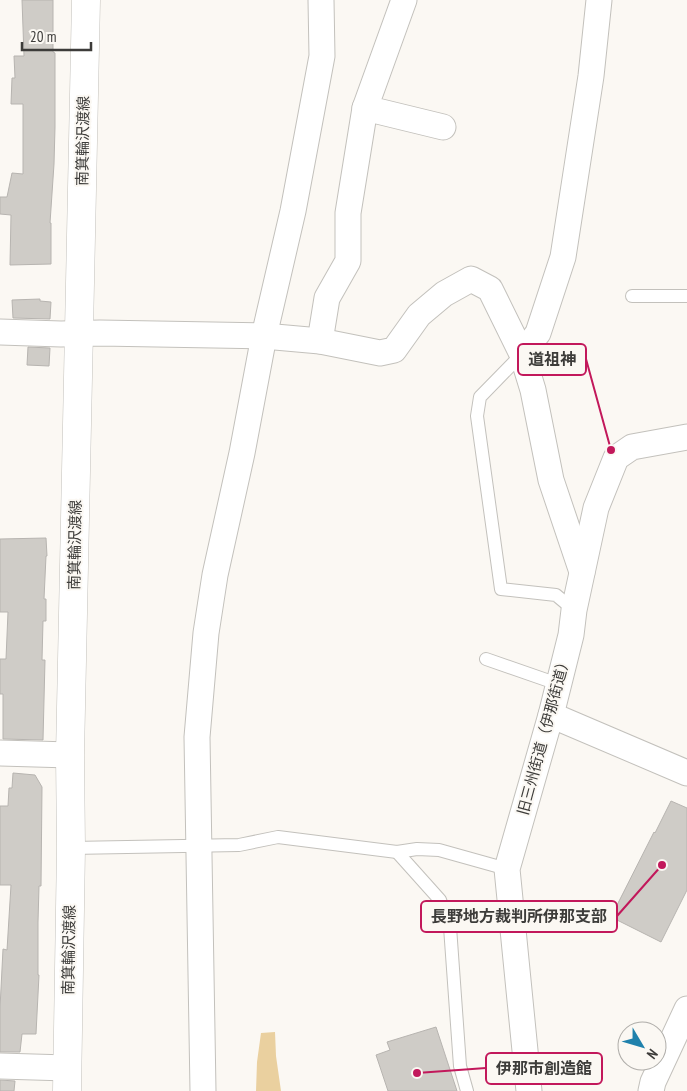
<svg xmlns="http://www.w3.org/2000/svg" width="687" height="1091" viewBox="0 0 687 1091" font-family="'PT Sans Narrow','Noto Sans JP',sans-serif">
<style>
.green{fill:#ead09f}
.building{fill:#cfccc7;stroke:#b7b4b0}
.lines{fill:none;stroke-linecap:round;stroke-linejoin:round}
.lane-casing{stroke:#c3c1bc;stroke-width:14}
.street-casing{stroke:#c3c1bc;stroke-width:27}
.secondary-casing{stroke:#c3c1bc;stroke-width:29}
.lane{stroke:#fff;stroke-width:12}
.street{stroke:#fff;stroke-width:25}
.secondary{stroke:#fff;stroke-width:28}
.labels{text-anchor:middle;stroke-width:4;stroke-linejoin:round;paint-order:stroke}
.street-label{font-size:15px;fill:#3d3c3a;stroke:#fbf8f3}
.leader{fill:none;stroke:#c2185b;stroke-width:2}
.callout-dot{fill:#c2185b;stroke:#fbf8f3;stroke-width:2}
.callout{fill:#fbf8f3;stroke:#c2185b;stroke-width:2}
.callout-label{font-size:16px;text-anchor:middle;font-weight:bold;fill:#3d3c3a}
</style>
<rect width="100%" height="100%" fill="#fbf8f3"/>
<!-- green -->
<polygon class="green" points="275,1032 276,1056 281,1091 256,1091 257,1062 261,1033"/>
<!-- building -->
<g class="building">
<polygon points="22,0 53,0 53,52 55,53 55,127 54,164 50,223 51,223 51,264 10,265 11,215 0,214 0,197 7,197 12,173 23,174 23,104 11,104 12,78 15,78 14,56 24,56"/>
<polygon points="40,299 40,301 51,302 50,319 13,318 12,300"/>
<polygon points="28,347 50,348 49,366 27,365"/>
<polygon points="46,538 47,556 46,556 44,599 46,599 46,621 43,621 42,660 45,660 43,740 3,739 3,694 0,694 0,659 6,659 8,612 0,612 0,539"/>
<polygon points="13,773 35,775 42,787 41,886 39,886 38,922 38,975 39,975 36,1034 22,1034 20,1052 0,1052 0,1008 3,949 7,950 11,885 0,885 0,806 8,806 9,788 12,788"/>
<polygon points="671,801 687,808 687,890 661,942 611,917 654,832 655,833"/>
<polygon points="436,1027 457,1091 388,1091 376,1055 390,1050 387,1042"/>
<polygon points="0,1080 15,1081 14,1091 0,1091"/>
</g>
<g class="lines">
<defs>
<g id="lane">
<polyline points="632,296 687,296"/>
<polyline points="522,354 480,397 477,416 501,589 556,595 574,610"/>
<polyline points="486,659 558,684"/>
<polyline points="71,848 239,845 278,837 397,852 417,849 439,850 507,869"/>
<polyline points="397,852 440,900 450,927 460,1066 467,1091"/>
</g>
<g id="street">
<polyline points="404,0 365,108 443,127"/>
<polyline points="0,332 61,334 100,333 264,336 320,341 380,353 394,350 419,315 444,294 471,279 490,289 522,354"/>
<polyline points="320,341 327,298 348,261 348,213 365,108"/>
<polyline points="582,572 551,480 533,390 522,354 538,333 563,257 591,76 599,0"/>
<polyline points="551,715 687,773"/>
<polyline points="0,753 70,755"/>
<polyline points="0,1066 67,1068"/>
<polyline points="203,1091 197,737 206,633 215,575 242,453 264,336 293,211 322,56 321,0"/>
<polyline points="529,1091 507,869 551,715 571,635 574,610 596,508 616,458 632,447 687,437"/>
<polyline points="651,1091 653,1082 687,1009"/>
</g>
<polyline id="secondary" points="67,1091 71,848 70,755 86,0"/>
</defs>
<!-- lane casing -->
<use href="#lane" class="lane-casing"/>
<!-- street casing -->
<use href="#street" class="street-casing"/>
<!-- secondary casing -->
<use href="#secondary" class="secondary-casing"/>
<!-- lane -->
<use href="#lane" class="lane"/>
<!-- street -->
<use href="#street" class="street"/>
<!-- secondary -->
<use href="#secondary" class="secondary"/>
</g>
<g class="labels">
<!-- street labels -->
<g class="street-label">
<text transform="translate(83 141) rotate(-89)" y="5">南箕輪沢渡線</text>
<text transform="translate(75 545) rotate(-89)" y="5">南箕輪沢渡線</text>
<text transform="translate(544 735) rotate(-75)" y="5">旧三州街道（伊那街道）</text>
<text transform="translate(69 950) rotate(-89)" y="5">南箕輪沢渡線</text>
</g>
</g>
<!-- callouts -->
<path class="leader" d="M611 450L586 359M662 865L617 916M417 1073L486 1068"/>
<g class="callout-dot">
<circle cx="611" cy="450" r="5"/>
<circle cx="662" cy="865" r="5"/>
<circle cx="417" cy="1073" r="5"/>
</g>
<g class="callout">
<rect x="518" y="344" width="68" height="31" rx="5"/>
<rect x="421" y="901" width="196" height="31" rx="5"/>
<rect x="486" y="1053" width="116" height="31" rx="5"/>
</g>
<g class="callout-label">
<text x="552" y="365">道祖神</text>
<text x="519" y="922">長野地方裁判所伊那支部</text>
<text x="544" y="1074">伊那市創造館</text>
</g>
<!-- north arrow -->
<g transform="translate(642 1046) rotate(128)"><circle r="24" fill="#fbf8f3" stroke="#afada9"/>
<path d="M0-4L9 19L0 12L-9 19Z" fill="#1f81ac"/>
<text y="-8" font-size="14" font-weight="bold" text-anchor="middle" fill="#3d3c3a">N</text>
</g>
<!-- scale -->
<path d="M22 42v8h69v-8" fill="none" stroke="#3d3c3a" stroke-width="2.5"/>
<text x="30" y="42" font-size="15" fill="#3d3c3a" stroke="#fbf8f3" stroke-width="4" paint-order="stroke">20 m</text>
</svg>
